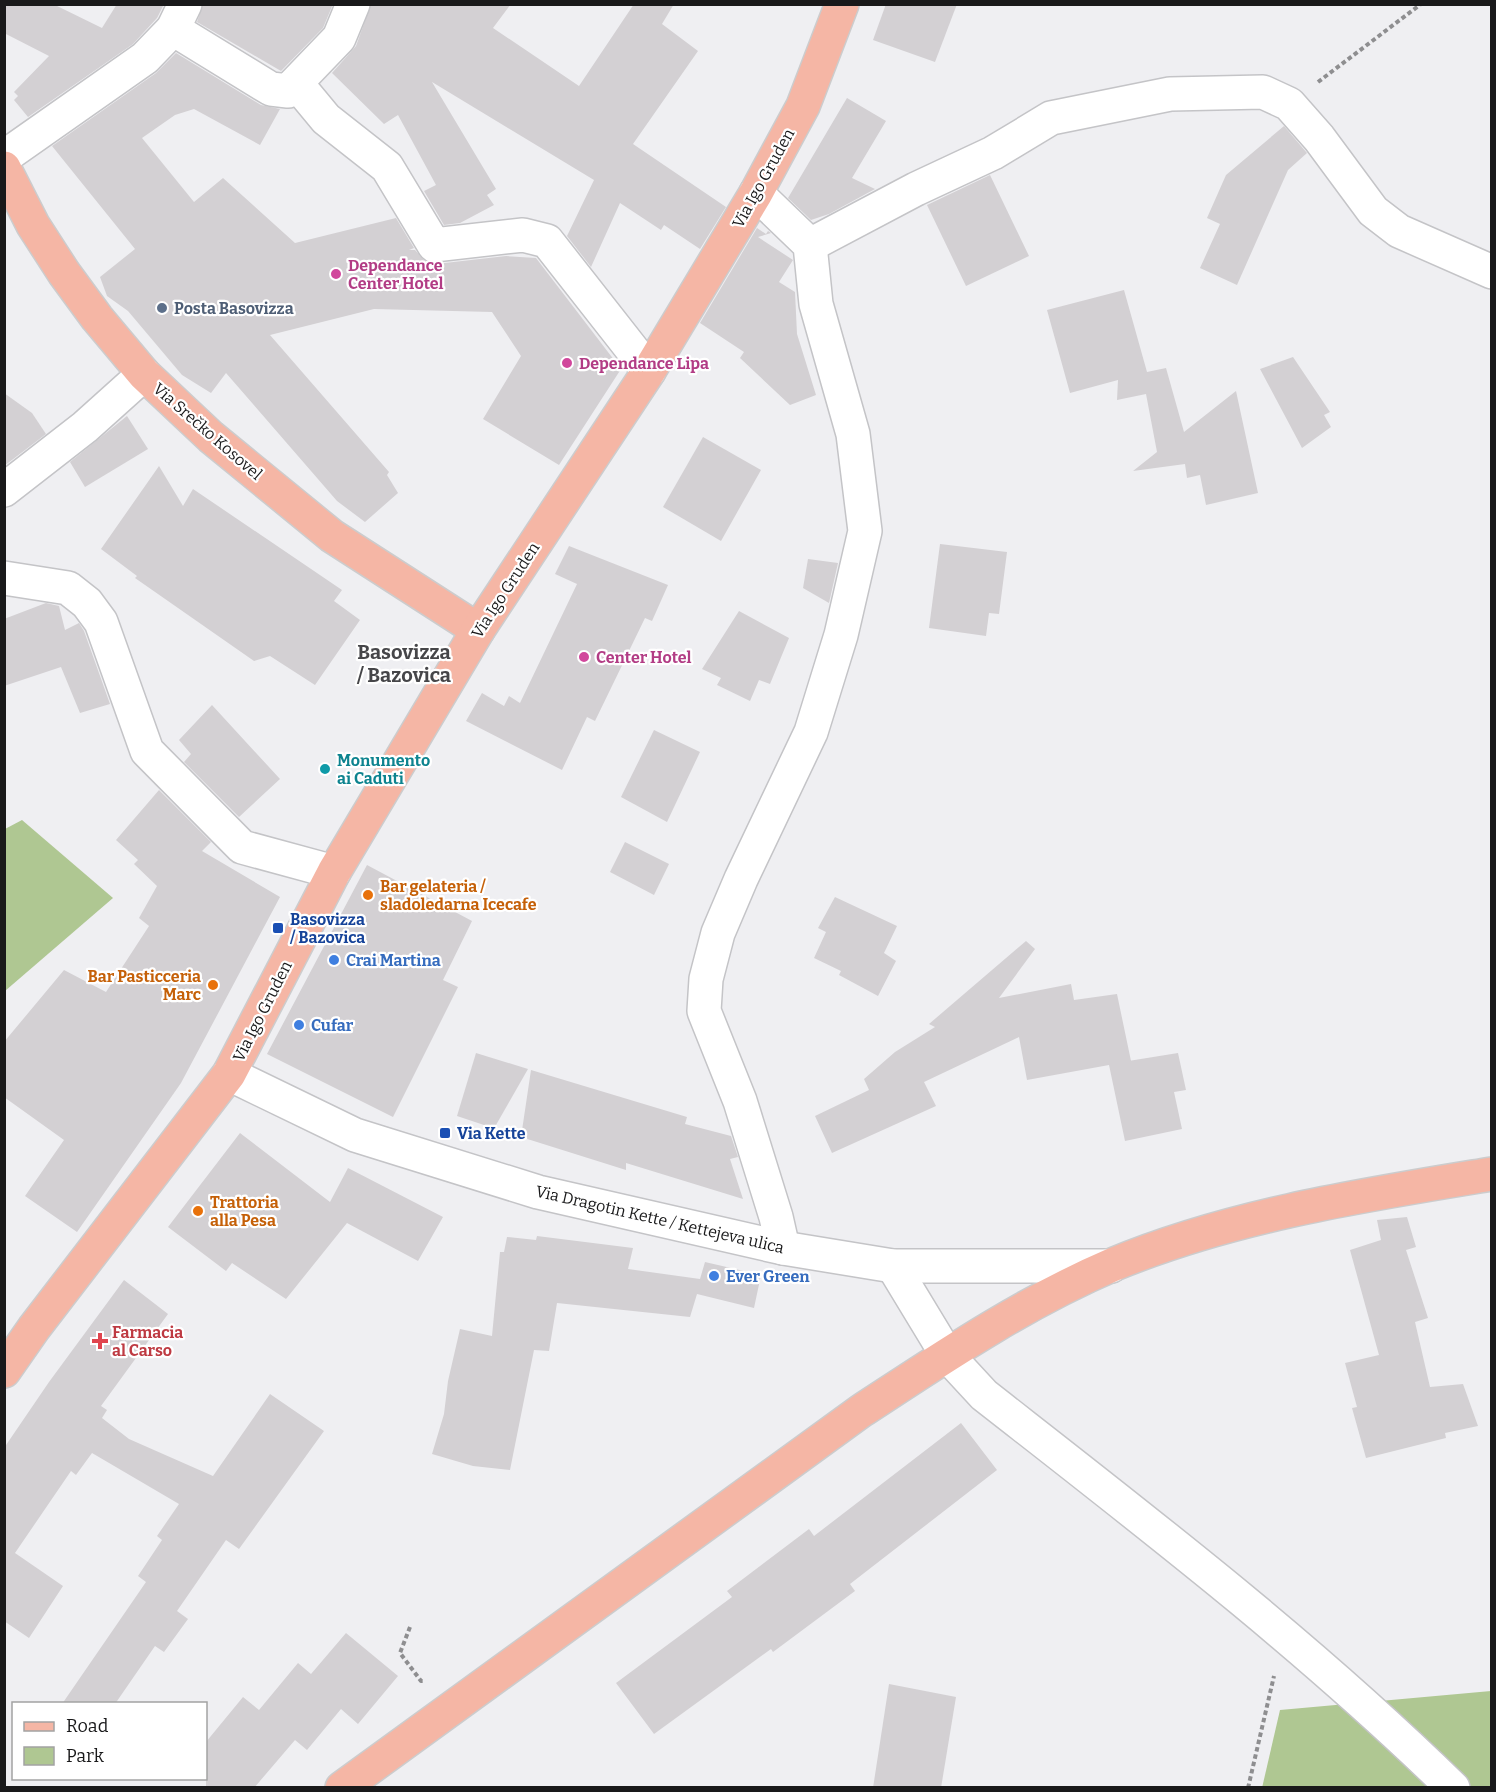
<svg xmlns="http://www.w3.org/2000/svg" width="1496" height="1792" viewBox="0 0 1496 1792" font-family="Bitter,serif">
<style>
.green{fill:#afc792}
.building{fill:#d3d0d3}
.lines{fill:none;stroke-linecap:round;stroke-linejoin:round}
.minor-casing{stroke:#c4c4c7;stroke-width:36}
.major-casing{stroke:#cccccd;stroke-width:36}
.path{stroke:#8e8e90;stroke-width:4;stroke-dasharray:4.5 3;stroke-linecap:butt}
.minor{stroke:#fff;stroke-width:33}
.major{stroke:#f5b6a5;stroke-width:33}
.hotel-dot{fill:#d1479c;stroke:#fff;stroke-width:2}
.service-dot{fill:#5c6f8a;stroke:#fff;stroke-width:2}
.culture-dot{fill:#0f9aa8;stroke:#fff;stroke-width:2}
.food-dot{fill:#e8710a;stroke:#fff;stroke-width:2}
.transit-dot{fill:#1a4fb4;stroke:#fff;stroke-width:2}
.shop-dot{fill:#3f7fe0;stroke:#fff;stroke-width:2}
.health-dot{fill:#e0444e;stroke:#fff;stroke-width:2}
.labels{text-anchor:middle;stroke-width:4.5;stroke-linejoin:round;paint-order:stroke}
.street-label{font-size:16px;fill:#19191a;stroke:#fff}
.hotel-label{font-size:16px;font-weight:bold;fill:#b23c85;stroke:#fff;text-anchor:start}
.service-label{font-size:16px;font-weight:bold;fill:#4e5e75;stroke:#fff;text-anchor:start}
.culture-label{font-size:16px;font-weight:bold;fill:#0d838f;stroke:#fff;text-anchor:start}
.food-label{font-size:16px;font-weight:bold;fill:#c56008;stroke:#fff;text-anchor:start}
.transit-label{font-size:16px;font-weight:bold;fill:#164399;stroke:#fff;text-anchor:start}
.shop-label{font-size:16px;font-weight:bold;fill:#366cbe;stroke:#fff;text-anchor:start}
.health-label{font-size:16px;font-weight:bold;fill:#be3a42;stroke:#fff;text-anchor:start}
.quarter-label{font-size:20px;font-weight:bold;fill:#464649;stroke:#fff}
</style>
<rect width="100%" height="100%" fill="#efeff2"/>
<!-- green -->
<g class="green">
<polygon points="22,820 113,898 5,991 5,829"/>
<polygon points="1491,1691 1491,1787 1262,1788 1280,1710"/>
</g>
<!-- building -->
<g class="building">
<polygon points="4,4 53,4 102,28 117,4 164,4 157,18 133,44 28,117 14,100 18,96 14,92 49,56 4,33"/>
<polygon points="203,4 333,4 323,28 281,71 197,22"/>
<polygon points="371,4 511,4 493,28 579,86 634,4 674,4 662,24 698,51 633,144 726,207 700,249 664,225 661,230 620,203 591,267 567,236 594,180 432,82 496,189 487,195 494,205 460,223 444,225 424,191 436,185 398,115 384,124 332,73 356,46"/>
<polygon points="886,4 957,4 935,62 873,40"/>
<polygon points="176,53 261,105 280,109 260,145 194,109 175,115 142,138 194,202 223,178 295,243 396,218 414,248 409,250 415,250 426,262 436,264 506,256 536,258 621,369 559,465 483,419 521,356 492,312 374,309 270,335 389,472 387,475 398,493 365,522 337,501 226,373 211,393 182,375 128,311 107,296 100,277 135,249 52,146 156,73"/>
<polygon points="847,98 886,121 852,178 875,189 829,214 811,220 788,198"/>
<polygon points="1284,126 1307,153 1288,170 1237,285 1200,268 1220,224 1207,218 1226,175"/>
<polygon points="990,175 1029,256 966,286 927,205"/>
<polygon points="757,228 766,234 768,231 771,233 758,237 793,260 779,282 795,292 797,334 816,395 790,405 740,358 744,352 700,323"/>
<polygon points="1124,290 1147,372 1166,368 1184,432 1236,391 1258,493 1206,505 1200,475 1187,478 1185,464 1133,471 1157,452 1146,394 1117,400 1118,380 1070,393 1047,310"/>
<polygon points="1293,357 1330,412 1324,415 1331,427 1302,448 1260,369"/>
<polygon points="4,393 32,413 46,434 4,466"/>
<polygon points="127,416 148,449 85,487 70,462"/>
<polygon points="703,437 761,470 721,541 663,507"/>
<polygon points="159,466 183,506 193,489 342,590 334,601 360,620 315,685 270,656 254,661 135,578 137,576 101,549"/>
<polygon points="940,544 1007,552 999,614 989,613 986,636 929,628"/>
<polygon points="569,546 668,585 652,621 645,618 595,721 587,717 562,770 466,721 482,693 504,706 509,696 520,703 577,584 555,574"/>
<polygon points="808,559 838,563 829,603 803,588"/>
<polygon points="46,603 59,606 65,630 79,623 84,631 110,704 80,713 61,667 4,686 4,619"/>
<polygon points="739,611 789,638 770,684 759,680 750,701 717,685 721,678 702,669"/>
<polygon points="212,705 280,779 239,817 184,762 191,754 179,740"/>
<polygon points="654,730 700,752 667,822 621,797"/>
<polygon points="159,790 211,842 202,851 280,897 181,1083 77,1232 25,1196 64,1140 4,1097 4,1042 64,970 106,992 149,926 139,918 157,886 134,864 138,860 116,840"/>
<polygon points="625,842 669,864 654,895 610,872"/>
<polygon points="367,865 472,921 443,980 458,987 393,1117 267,1054"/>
<polygon points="835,897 897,926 884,953 896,961 878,996 839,975 841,971 814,958 826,932 818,928"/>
<polygon points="1026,941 1035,949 999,998 1071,984 1074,1000 1117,994 1131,1061 1116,1063 1178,1053 1186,1090 1174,1092 1182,1129 1125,1141 1109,1065 1027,1080 1019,1037 924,1082 936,1106 832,1153 815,1116 869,1090 864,1079 895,1052 935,1027 929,1024"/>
<polygon points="476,1053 528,1069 496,1125 484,1125 457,1116"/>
<polygon points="531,1070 687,1117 685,1124 731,1136 738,1157 730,1159 743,1199 626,1163 626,1170 521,1137"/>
<polygon points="240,1133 330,1202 348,1168 443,1217 418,1261 347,1223 286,1299 232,1263 226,1271 168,1227"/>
<polygon points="1407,1217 1416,1247 1406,1250 1428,1318 1415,1322 1430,1387 1463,1384 1478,1426 1445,1433 1446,1438 1366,1458 1352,1408 1357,1407 1345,1363 1379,1355 1350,1250 1381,1240 1377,1220"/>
<polygon points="537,1236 633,1248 628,1269 700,1279 705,1262 761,1275 754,1308 697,1294 690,1317 557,1303 549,1351 534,1350 510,1470 473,1466 432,1454 444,1414 448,1381 460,1329 492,1336 500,1252 504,1252 507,1237 536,1240"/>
<polygon points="124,1280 168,1314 101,1406 107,1410 102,1418 129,1439 213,1476 270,1394 324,1431 239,1549 226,1540 177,1611 188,1619 164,1652 155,1646 115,1704 62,1704 146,1582 138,1576 162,1540 157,1536 179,1504 92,1453 76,1475 71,1471 15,1553 63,1586 29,1638 4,1621 4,1448 49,1382"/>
<polygon points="961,1423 997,1470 850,1584 855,1591 773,1652 771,1649 654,1734 616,1683 732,1597 727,1591 809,1529 814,1536"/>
<polygon points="346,1633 398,1676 358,1724 341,1709 307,1750 295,1740 254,1788 206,1788 206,1742 243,1697 259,1710 298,1663 311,1674"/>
<polygon points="889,1684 956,1697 941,1788 873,1788"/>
</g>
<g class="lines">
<defs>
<g id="minor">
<polyline points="173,29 271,89 288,91 339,38 353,4"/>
<polyline points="297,84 326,119 387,167 434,245 523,235 547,241 649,371"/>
<polyline points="4,157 145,58 173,29 185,4"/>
<polyline points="756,193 810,245 816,304 853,434 865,531 841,635 811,732 741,879 718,933 706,979 704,1011 740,1101 776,1217 783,1248"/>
<polyline points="810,245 916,189 993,153 1051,118 1170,94 1263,92 1289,104 1319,138 1373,211 1399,231 1492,272"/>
<polyline points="4,490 85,427 144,374"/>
<polyline points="4,578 68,588 87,603 101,622 147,751 242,847 334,872"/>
<polyline points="229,1074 355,1135 538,1192 783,1248 893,1266 1111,1266"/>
<path d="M 893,1266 L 947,1355 L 984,1395 C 1145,1521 1307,1645 1453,1788"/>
</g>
<g id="major">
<polyline points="4,168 33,225 64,273 97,318 144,374 211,437 332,536 478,630"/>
<polyline points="4,1371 34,1328 229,1074 334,872 478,630 649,371 756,193 803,106 842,4"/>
<path d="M 342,1788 L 861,1411 C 942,1358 1023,1303 1112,1265 C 1232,1215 1364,1195 1492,1174"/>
</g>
</defs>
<!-- minor casing -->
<use href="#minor" class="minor-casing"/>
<!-- major casing -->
<use href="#major" class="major-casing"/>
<!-- path -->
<g class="path">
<polyline points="1318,82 1421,4"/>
<polyline points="410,1627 400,1653 421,1681 424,1681"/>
<polyline points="1248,1788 1274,1676"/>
</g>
<!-- minor -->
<use href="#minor" class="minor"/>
<!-- major -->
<use href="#major" class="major"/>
</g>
<!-- markers -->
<g class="hotel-dot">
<circle cx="336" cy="274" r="6"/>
<circle cx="567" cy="363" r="6"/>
<circle cx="584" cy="657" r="6"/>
</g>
<circle class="service-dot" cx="162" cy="308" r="6"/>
<circle class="culture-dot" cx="325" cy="769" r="6"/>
<g class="food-dot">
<circle cx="368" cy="895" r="6"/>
<circle cx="213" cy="985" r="6"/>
<circle cx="198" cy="1211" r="6"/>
</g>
<g class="transit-dot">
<rect x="272" y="922" width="12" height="12" rx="3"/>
<rect x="439" y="1127" width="12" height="12" rx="3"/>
</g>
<g class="shop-dot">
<circle cx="334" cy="960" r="6"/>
<circle cx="299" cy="1025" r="6"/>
<circle cx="714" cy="1276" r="6"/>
</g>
<path class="health-dot" d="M97 1332h6v6h6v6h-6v6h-6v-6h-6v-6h6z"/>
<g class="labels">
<!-- street labels -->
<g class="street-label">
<text transform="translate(763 178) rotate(-61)" y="6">Via Igo Gruden</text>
<text transform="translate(208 431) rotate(41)" y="6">Via Srečko Kosovel</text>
<text transform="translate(505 590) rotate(-57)" y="6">Via Igo Gruden</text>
<text transform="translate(262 1011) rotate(-63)" y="6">Via Igo Gruden</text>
<text transform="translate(660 1219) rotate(13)" y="6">Via Dragotin Kette / Kettejeva ulica</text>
</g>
<!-- hotel labels -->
<g class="hotel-label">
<text x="348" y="271">Dependance<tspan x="348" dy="18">Center Hotel</tspan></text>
<text x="579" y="369">Dependance Lipa</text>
<text x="596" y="663">Center Hotel</text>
</g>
<!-- service labels -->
<g class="service-label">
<text x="174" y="314">Posta Basovizza</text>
</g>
<!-- culture labels -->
<g class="culture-label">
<text x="337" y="766">Monumento<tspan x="337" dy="18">ai Caduti</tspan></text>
</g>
<!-- food labels -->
<g class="food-label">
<text x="380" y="892">Bar gelateria /<tspan x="380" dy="18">sladoledarna Icecafe</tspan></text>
<text x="201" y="982" text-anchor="end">Bar Pasticceria<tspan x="201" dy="18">Marc</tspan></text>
<text x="210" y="1208">Trattoria<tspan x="210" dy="18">alla Pesa</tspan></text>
</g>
<!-- transit labels -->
<g class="transit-label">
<text x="290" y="925">Basovizza<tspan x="290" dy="18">/ Bazovica</tspan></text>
<text x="457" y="1139">Via Kette</text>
</g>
<!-- shop labels -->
<g class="shop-label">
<text x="346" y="966">Crai Martina</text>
<text x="311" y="1031">Cufar</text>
<text x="726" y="1282">Ever Green</text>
</g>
<!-- health labels -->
<g class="health-label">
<text x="112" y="1338">Farmacia<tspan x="112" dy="18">al Carso</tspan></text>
</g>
<!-- quarter labels -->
<g class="quarter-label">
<text x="404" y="659">Basovizza<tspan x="404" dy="23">/ Bazovica</tspan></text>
</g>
</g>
<!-- border -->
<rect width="1496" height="1792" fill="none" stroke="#19191a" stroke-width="12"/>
<!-- legend -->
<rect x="12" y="1702" width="195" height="78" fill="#ffffff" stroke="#a3a3a3" stroke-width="1.5"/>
<rect x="24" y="1722" width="30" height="9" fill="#f5b6a5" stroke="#a3a3a3" stroke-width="1.5"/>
<text x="66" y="1732" font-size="18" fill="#19191a">Road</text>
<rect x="24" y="1747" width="30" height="18" fill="#afc792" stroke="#a3a3a3" stroke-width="1.5"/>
<text x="66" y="1762" font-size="18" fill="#19191a">Park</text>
</svg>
